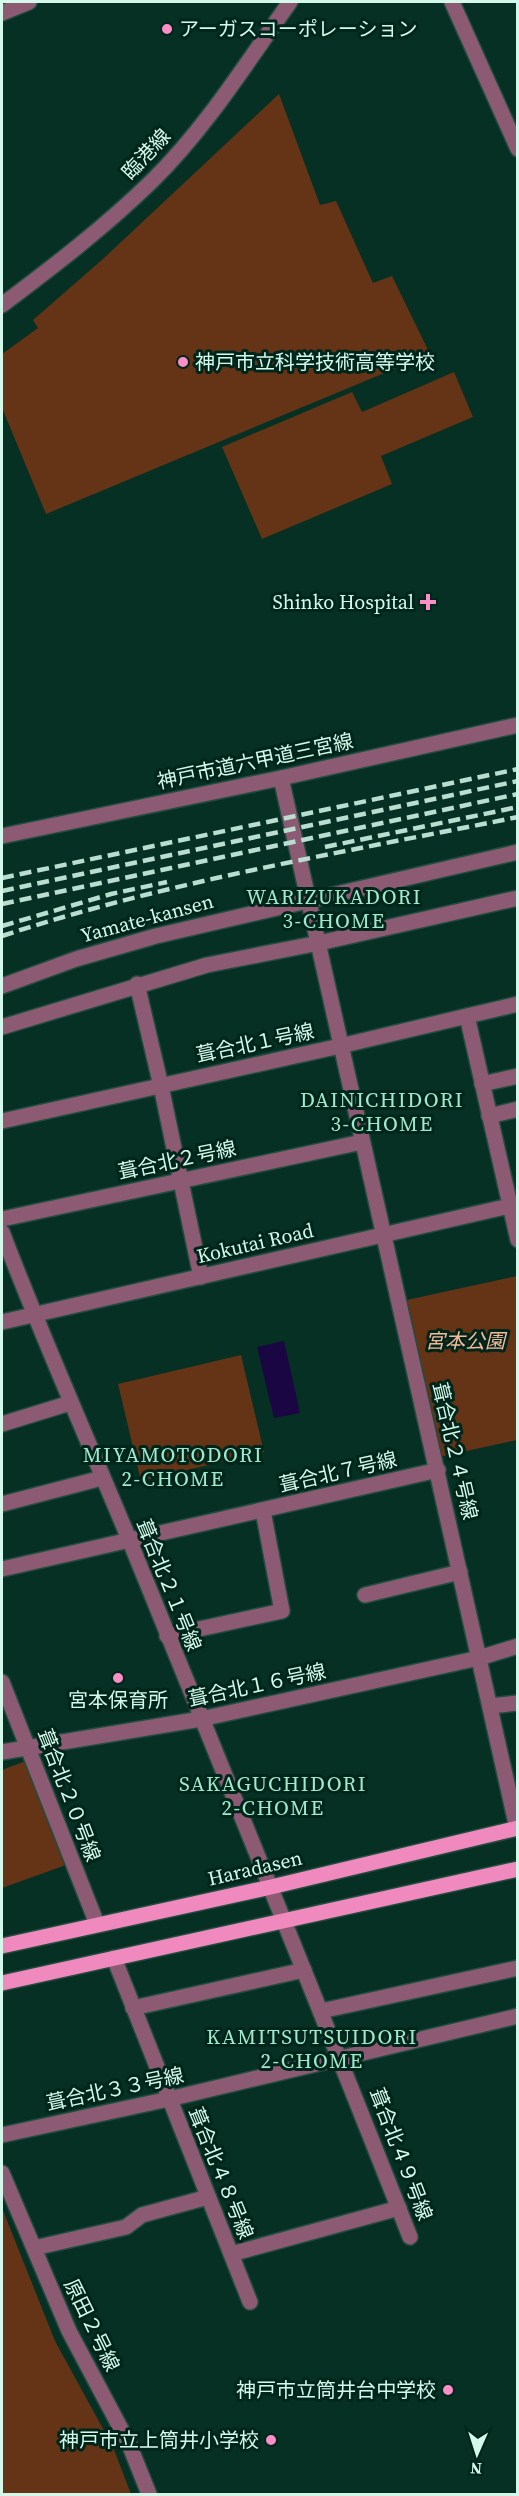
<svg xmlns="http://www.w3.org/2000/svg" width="519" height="2496" viewBox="0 0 519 2496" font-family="'Source Serif 4','Noto Sans JP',serif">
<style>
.green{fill:#653315}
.water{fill:#1a0643}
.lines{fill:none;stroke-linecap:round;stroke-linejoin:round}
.minor-casing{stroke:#224c3f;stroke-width:18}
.major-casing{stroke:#224c3f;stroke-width:18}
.minor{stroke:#8c5a73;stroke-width:15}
.major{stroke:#f089be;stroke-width:15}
.rail{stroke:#b9ddcf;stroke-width:4.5;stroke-dasharray:12 6;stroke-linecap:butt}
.poi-dot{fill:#fa8fc7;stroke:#00251a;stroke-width:2}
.labels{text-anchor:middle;stroke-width:6;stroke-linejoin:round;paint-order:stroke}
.poi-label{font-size:20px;fill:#d4f8e9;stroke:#00251a;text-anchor:end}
.street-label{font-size:20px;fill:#d4f8e9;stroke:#00251a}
.park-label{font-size:20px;font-style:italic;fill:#f4b99a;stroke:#00251a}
.neighbourhood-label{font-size:21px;letter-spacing:1.5px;fill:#9feacd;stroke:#00251a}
</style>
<rect width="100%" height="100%" fill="#053023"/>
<!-- green -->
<g class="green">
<polygon points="279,94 320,205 336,201 373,283 392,276 430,354 46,514 2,408 2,354 38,328 33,320 104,258"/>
<polygon points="454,372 473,417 381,456 392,484 262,539 222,447 352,392 362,412"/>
<polygon points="517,1276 517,1440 439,1457 402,1301"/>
<polygon points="241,1355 264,1452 141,1481 118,1384"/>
<polygon points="28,1760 66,1865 2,1888 2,1770"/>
<polygon points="2,2208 55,2341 113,2447 131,2494 2,2494"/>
</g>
<!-- water -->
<polygon class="water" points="284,1341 300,1413 274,1418 257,1347"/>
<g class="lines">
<defs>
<g id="minor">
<polyline points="452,2 518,149"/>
<polyline points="2,13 29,2"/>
<path d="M 2,305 C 54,266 106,226 153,180 C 206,128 247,62 290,2"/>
<polyline points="281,778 517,1828"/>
<polyline points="2,836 281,778 518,725"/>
<polyline points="137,984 161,1086 201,1277"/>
<polyline points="2,986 76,959 156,936 518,852"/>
<polyline points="467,1016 518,1240"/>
<polyline points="2,1027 207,965 319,943 518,898"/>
<polyline points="482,1084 518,1076"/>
<polyline points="489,1116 518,1109"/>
<polyline points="2,1121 340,1046 518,1004"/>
<polyline points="2,1219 362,1142"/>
<path d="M 2,1232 C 42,1337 88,1440 131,1544 C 225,1775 319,2005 410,2237"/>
<polyline points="2,1322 518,1204"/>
<polyline points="2,1424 70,1403"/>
<polyline points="2,1504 102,1478"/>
<polyline points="2,1569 438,1470"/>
<polyline points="365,1595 460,1572"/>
<polyline points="167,1636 282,1611 263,1511"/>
<polyline points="2,1682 97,1924"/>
<polyline points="490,1706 518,1703"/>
<polyline points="2,1752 201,1719 479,1658 518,1646"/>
<polyline points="114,1958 250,2302"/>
<polyline points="133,2008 304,1970"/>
<polyline points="321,2011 518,1968"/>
<polyline points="2,2135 169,2099 518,2016"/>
<polyline points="2,2173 69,2331 129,2444 149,2494"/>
<polyline points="34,2248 126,2227 142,2215 208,2197"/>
<polyline points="231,2254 399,2208"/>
</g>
<g id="major">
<polyline points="2,1946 271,1887 518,1828"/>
<polyline points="2,1983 518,1869"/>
</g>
</defs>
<!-- minor casing -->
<use href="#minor" class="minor-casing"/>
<!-- major casing -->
<use href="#major" class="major-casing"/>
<!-- minor -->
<use href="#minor" class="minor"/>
<!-- major -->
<use href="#major" class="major"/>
<!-- rail -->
<g class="rail">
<polyline points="325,847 518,807"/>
<polyline points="2,878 518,769"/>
<polyline points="2,891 518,781"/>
<polyline points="2,904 518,794"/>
<polyline points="2,926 111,894 167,882"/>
<path d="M 2,936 C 169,881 345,852 518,817"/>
</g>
</g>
<!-- markers -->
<g class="poi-dot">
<circle cx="167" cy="29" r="6"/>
<circle cx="183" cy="362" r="6"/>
<path d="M425 593h6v6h6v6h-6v6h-6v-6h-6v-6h6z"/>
<circle cx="118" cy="1678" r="6"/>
<circle cx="448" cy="2390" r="6"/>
<circle cx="271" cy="2440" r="6"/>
</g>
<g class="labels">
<!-- poi labels -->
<g class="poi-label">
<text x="179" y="36" text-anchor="start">アーガスコーポレーション</text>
<text x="195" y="369" text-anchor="start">神戸市立科学技術高等学校</text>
<text x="414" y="609">Shinko Hospital</text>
<text x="118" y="1707" text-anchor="middle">宮本保育所</text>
<text x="436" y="2397">神戸市立筒井台中学校</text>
<text x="259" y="2447">神戸市立上筒井小学校</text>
</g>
<!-- street labels -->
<g class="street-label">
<text transform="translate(146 154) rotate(-47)" y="7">臨港線</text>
<text transform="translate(255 761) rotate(-12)" y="7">神戸市道六甲道三宮線</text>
<text transform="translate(147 918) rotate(-15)" y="7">Yamate-kansen</text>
<text transform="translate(255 1043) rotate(-12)" y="7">葺合北１号線</text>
<text transform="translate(177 1160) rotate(-12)" y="7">葺合北２号線</text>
<text transform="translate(255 1243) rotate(-13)" y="7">Kokutai Road</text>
<text transform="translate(455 1451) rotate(77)" y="7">葺合北２４号線</text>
<text transform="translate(338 1472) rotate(-13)" y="7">葺合北７号線</text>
<text transform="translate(169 1585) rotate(68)" y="7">葺合北２１号線</text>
<text transform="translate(257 1685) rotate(-12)" y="7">葺合北１６号線</text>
<text transform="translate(69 1795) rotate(69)" y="7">葺合北２０号線</text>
<text transform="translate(255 1868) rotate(-13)" y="7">Haradasen</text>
<text transform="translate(115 2089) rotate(-12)" y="7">葺合北３３号線</text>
<text transform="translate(401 2154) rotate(69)" y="7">葺合北４９号線</text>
<text transform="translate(221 2173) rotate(68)" y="7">葺合北４８号線</text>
<text transform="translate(92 2325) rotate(64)" y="7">原田２号線</text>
</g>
<!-- park labels -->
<g class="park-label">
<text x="465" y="1348">宮本公園</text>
</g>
<!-- neighbourhood labels -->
<g class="neighbourhood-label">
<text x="334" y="904">WARIZUKADORI<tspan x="334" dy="24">3-CHOME</tspan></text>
<text x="382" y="1107">DAINICHIDORI<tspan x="382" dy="24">3-CHOME</tspan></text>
<text x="173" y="1462">MIYAMOTODORI<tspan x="173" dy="24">2-CHOME</tspan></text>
<text x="273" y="1791">SAKAGUCHIDORI<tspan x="273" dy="24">2-CHOME</tspan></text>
<text x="312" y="2044">KAMITSUTSUIDORI<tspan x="312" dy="24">2-CHOME</tspan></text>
</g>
</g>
<!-- border -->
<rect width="519" height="2496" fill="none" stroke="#d4f8e9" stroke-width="6"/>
<!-- north arrow -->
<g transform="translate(477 2454) rotate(183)" stroke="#00251a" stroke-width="4.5" paint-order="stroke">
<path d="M0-4.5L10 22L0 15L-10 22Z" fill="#d4f8e9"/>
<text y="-9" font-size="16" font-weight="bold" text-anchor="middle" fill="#d4f8e9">N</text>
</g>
</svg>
